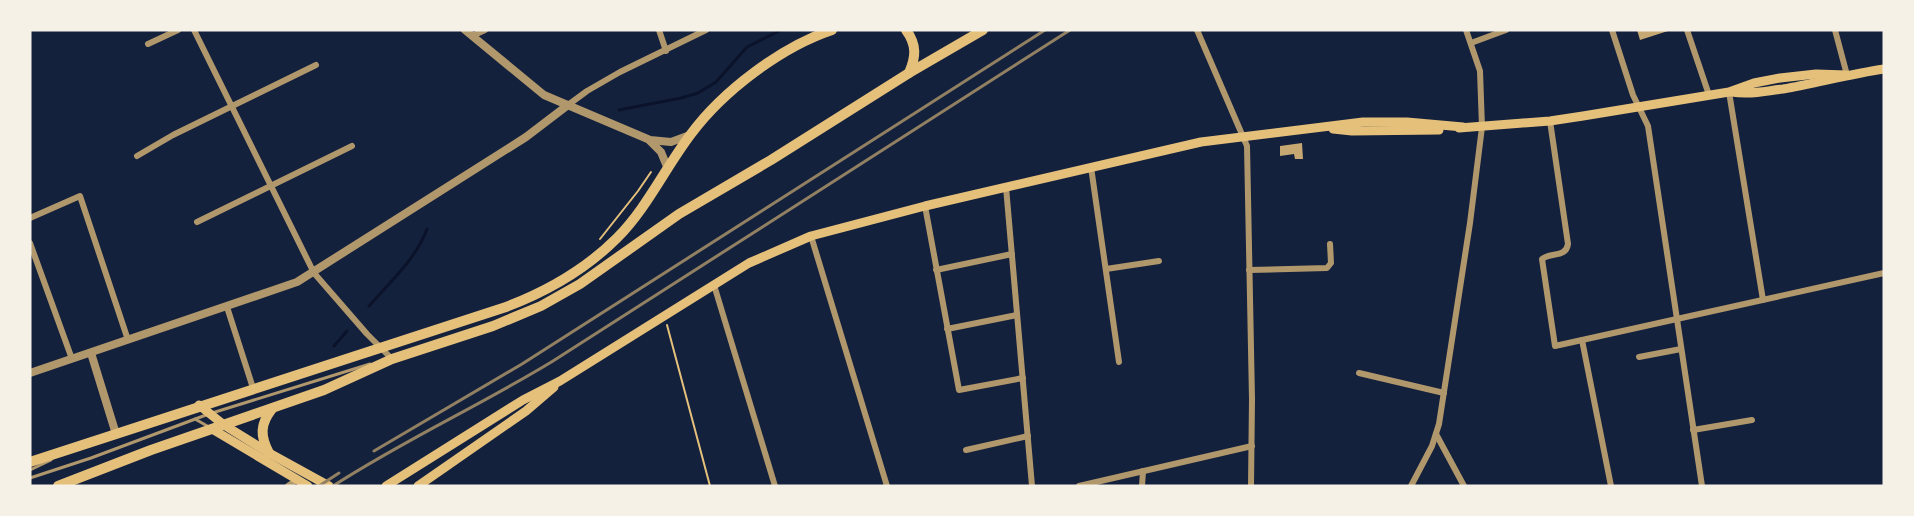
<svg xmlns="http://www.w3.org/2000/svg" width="1914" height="516" viewBox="0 0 1914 516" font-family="Barlow,sans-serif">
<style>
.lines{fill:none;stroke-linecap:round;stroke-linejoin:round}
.stream{stroke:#0b132b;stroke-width:3}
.building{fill:#c6a872}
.path{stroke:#e5c07b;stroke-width:2}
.service{stroke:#b1986c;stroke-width:3}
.minor{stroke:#b1986c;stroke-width:6}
.tertiary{stroke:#b1986c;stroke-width:8}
.secondary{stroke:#e5c07b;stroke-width:9}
.primary{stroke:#e5c07b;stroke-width:10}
.rail{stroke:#918062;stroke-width:3}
</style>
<rect width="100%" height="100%" fill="#14213d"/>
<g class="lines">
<!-- stream -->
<g class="stream">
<polyline points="619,110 681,98 698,93 716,82 747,47 781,30"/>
<path d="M 369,306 C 390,282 416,259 427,229"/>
<polyline points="334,346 347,331"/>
</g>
</g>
<!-- building -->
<g class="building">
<polygon points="1637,30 1671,30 1640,40"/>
<polygon points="1302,143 1303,159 1295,159 1294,154 1280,156 1280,146"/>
</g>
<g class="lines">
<!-- path -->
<g class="path">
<polyline points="600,239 638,191 651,172"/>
<polyline points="667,325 710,486"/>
</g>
<!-- service -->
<g class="service">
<polyline points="212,413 370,364"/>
<polyline points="195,419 209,427"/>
<polyline points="30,470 51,460"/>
<polyline points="30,478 91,458 206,415"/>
</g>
<!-- minor -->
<g class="minor">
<polyline points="194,30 314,273 367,334 392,359"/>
<polyline points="659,30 666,51"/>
<polyline points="1197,30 1247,146 1252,399 1251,486"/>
<polyline points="1612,30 1633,95 1648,126 1702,486"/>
<polyline points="1687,30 1709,95"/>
<polyline points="1835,30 1847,75"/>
<polyline points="472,36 485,30"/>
<polyline points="1471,43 1506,30"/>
<polyline points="148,44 178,30"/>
<polyline points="1729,92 1763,300"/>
<polyline points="568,105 587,91 620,72 706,30"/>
<path d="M 1550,121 L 1568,244 C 1566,258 1551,252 1542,259 L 1555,346 L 1884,273"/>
<polyline points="137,156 173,135 316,65"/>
<polyline points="1091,167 1119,362"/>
<polyline points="1006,187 1032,486"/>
<polyline points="925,206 959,390 1023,378"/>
<polyline points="30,218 80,196 128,340"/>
<polyline points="197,222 352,146"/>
<polyline points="811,236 887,486"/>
<polyline points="30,243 72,359"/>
<polyline points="1106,269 1159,261"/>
<polyline points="936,270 1012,254"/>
<polyline points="1249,270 1327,268 1331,263 1330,244"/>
<polyline points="714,285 775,486"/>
<polyline points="227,307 253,388"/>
<polyline points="947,329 1017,315"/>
<polyline points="1582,340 1611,486"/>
<polyline points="1639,357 1681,349"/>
<polyline points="1359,373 1444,393"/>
<polyline points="1693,430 1752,420"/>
<polyline points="1436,434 1464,486"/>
<polyline points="966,450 1028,436"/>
<polyline points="288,486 298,479"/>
<polyline points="1079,486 1252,446"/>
<polyline points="1142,486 1143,471"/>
<polyline points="1411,486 1432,446 1439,424 1470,223 1482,127 1480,71 1466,30"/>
</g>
<!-- tertiary -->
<g class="tertiary">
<polyline points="465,30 544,95 650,140 671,142 690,135"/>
<polyline points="650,141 661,152 668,169"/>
<polyline points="91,353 116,434"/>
<polyline points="30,373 297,282 526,137 568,105"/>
</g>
<!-- secondary -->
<g class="secondary">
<path d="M 1732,92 C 1749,95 1765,91 1783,89 C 1817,83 1850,74 1884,69"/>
<polyline points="1459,128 1550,121 1583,116 1729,92 1754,83 1780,78 1816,74 1847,75"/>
<polyline points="1333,129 1352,131 1439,130"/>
<polyline points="199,405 224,425 269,453 329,486"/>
<polyline points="212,429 308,486"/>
<polyline points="386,486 523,400 560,381 749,263 811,236 925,206 1201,142 1363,122 1407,122 1463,127"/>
<polyline points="418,486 526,411 554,387"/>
</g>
<!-- primary -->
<g class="primary">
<path d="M 906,30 C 917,45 916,57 909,73"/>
<path d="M 269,453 C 260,436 260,424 272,409"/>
<path d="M 30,462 L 506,307 C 548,291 585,270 617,238 C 647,208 665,168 691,134 C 723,91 781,47 832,30"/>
<polyline points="58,486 151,450 324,390 392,359 493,326 541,306 580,284 679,214 771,160 909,73 983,30"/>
</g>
<!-- rail -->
<g class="rail">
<polyline points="374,451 522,364 1045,30"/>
<polyline points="319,486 339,473"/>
<path d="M 333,486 C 404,440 481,405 553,361 L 1070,30"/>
</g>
</g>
<!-- border -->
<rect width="1914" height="516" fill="none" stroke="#f6f1e7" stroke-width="63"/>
</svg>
